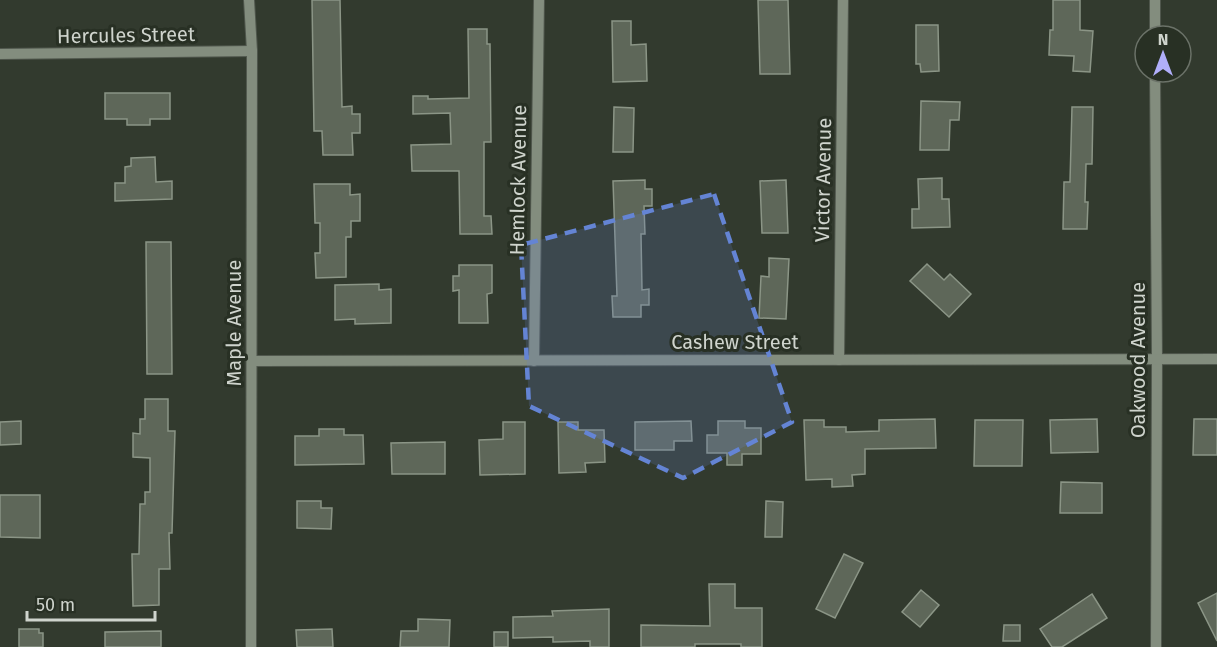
<svg xmlns="http://www.w3.org/2000/svg" width="1217" height="647" viewBox="0 0 1217 647" font-family="'Fira Sans',sans-serif">
<style>
.building{fill:#5e6759;stroke:#8b9586;stroke-width:1.5}
.lines{fill:none;stroke-linecap:round;stroke-linejoin:round}
.minor-casing{stroke:#50574d;stroke-width:12}
.minor{stroke:#838d7e;stroke-width:10}
.marked{fill:#6484d4;fill-opacity:0.2;stroke:#6484d4;stroke-width:4.5;stroke-dasharray:12 8;stroke-linejoin:round}
.labels{text-anchor:middle;stroke-width:6;stroke-linejoin:round;paint-order:stroke}
.street-label{font-size:20px;fill:#cfd4cd;stroke:#283024}
</style>
<rect width="100%" height="100%" fill="#323a2e"/>
<!-- building -->
<g class="building">
<polygon points="312,0 340,0 342,107 352,106 352,114 360,114 360,133 352,133 353,155 323,155 322,131 314,131"/>
<polygon points="758,0 788,0 790,74 760,74"/>
<polygon points="1053,0 1080,0 1080,30 1093,31 1090,72 1073,71 1074,56 1049,55 1050,30 1053,30"/>
<polygon points="612,21 631,21 631,45 646,44 647,81 613,82"/>
<polygon points="916,25 938,25 939,71 921,72 920,64 916,64"/>
<polygon points="468,29 487,29 487,44 490,44 491,142 484,142 484,216 491,216 492,234 460,234 459,171 412,171 411,145 451,144 450,113 413,114 413,96 428,96 428,99 469,98"/>
<polygon points="105,93 170,93 170,119 150,119 150,125 127,125 127,119 105,119"/>
<polygon points="921,101 960,102 959,120 950,120 949,150 920,150"/>
<polygon points="614,107 634,108 633,152 613,152"/>
<polygon points="1072,107 1093,107 1092,164 1086,164 1085,202 1088,202 1087,229 1063,229 1064,182 1070,182"/>
<polygon points="155,157 156,182 172,181 172,199 115,201 115,183 125,183 125,167 131,166 131,158"/>
<polygon points="942,178 942,199 949,199 950,227 912,228 912,209 919,209 918,179"/>
<polygon points="645,180 645,189 652,189 652,206 644,206 645,234 641,234 642,290 649,289 649,305 641,305 641,317 613,317 612,296 617,296 613,181"/>
<polygon points="786,180 788,233 762,233 760,181"/>
<polygon points="314,184 350,184 350,195 360,194 360,221 351,221 351,237 346,237 346,277 316,278 315,253 320,253 320,223 315,223"/>
<polygon points="146,242 171,242 172,374 147,374"/>
<polygon points="769,258 789,259 786,319 759,318 761,276 769,277"/>
<polygon points="927,264 944,280 950,274 971,294 949,317 910,281"/>
<polygon points="459,265 492,265 492,293 487,294 488,323 459,323 459,290 453,291 453,276 459,276"/>
<polygon points="379,284 379,290 391,289 391,323 355,324 355,319 335,320 335,285"/>
<polygon points="145,399 168,399 168,431 175,431 172,533 169,533 170,569 159,569 159,605 133,606 132,554 139,554 140,504 145,504 145,492 150,492 150,458 133,457 133,433 140,434 140,419 145,419"/>
<polygon points="935,419 936,448 865,449 865,474 852,475 853,486 832,487 832,479 806,480 804,420 824,420 824,427 846,427 846,432 879,431 879,420"/>
<polygon points="1097,419 1098,452 1051,453 1050,420"/>
<polygon points="1194,419 1217,419 1217,455 1193,455"/>
<polygon points="975,420 1023,420 1022,466 974,466"/>
<polygon points="21,421 21,444 0,445 0,422"/>
<polygon points="691,421 692,441 674,441 674,450 635,450 635,422"/>
<polygon points="718,421 745,421 745,428 761,428 761,454 742,454 742,465 727,465 727,453 707,453 707,435 718,435"/>
<polygon points="503,422 525,422 525,474 480,475 479,440 503,439"/>
<polygon points="558,422 578,422 578,430 604,430 605,462 585,463 586,472 559,473"/>
<polygon points="319,429 344,429 344,435 363,435 364,464 295,465 295,436 319,436"/>
<polygon points="445,442 445,474 392,474 391,443"/>
<polygon points="1061,482 1102,483 1102,513 1060,513"/>
<polygon points="0,495 40,495 40,538 0,537"/>
<polygon points="297,501 321,501 321,508 332,508 331,529 297,528"/>
<polygon points="766,501 783,502 782,537 765,537"/>
<polygon points="844,554 863,563 835,618 816,609"/>
<polygon points="709,584 735,584 735,608 762,608 762,647 741,647 741,644 695,644 695,647 641,647 641,625 710,626"/>
<polygon points="921,590 939,605 920,627 902,612"/>
<polygon points="1217,593 1217,641 1198,603"/>
<polygon points="1092,594 1107,618 1062,647 1052,647 1040,629"/>
<polygon points="609,609 609,647 590,647 590,641 553,642 553,637 513,638 513,617 553,616 552,611"/>
<polygon points="418,619 450,620 449,647 400,647 401,631 418,631"/>
<polygon points="1004,625 1020,625 1020,641 1003,641"/>
<polygon points="19,629 39,629 39,633 43,633 43,647 19,647"/>
<polygon points="332,629 333,647 297,647 296,630"/>
<polygon points="161,631 161,647 105,647 105,632"/>
<rect x="494" y="632" width="14" height="15"/>
</g>
<g class="lines">
<defs>
<g id="minor">
<polyline points="249,0 252,51 251,647"/>
<polyline points="1155,0 1155,36"/>
<polyline points="0,54 252,51"/>
<polyline points="1155,72 1157,359 1156,647"/>
<polyline points="839,360 843,0"/>
<polyline points="253,361 1217,359"/>
<polyline points="534,361 539,0"/>
</g>
</defs>
<!-- minor casing -->
<use href="#minor" class="minor-casing"/>
<!-- minor -->
<use href="#minor" class="minor"/>
</g>
<!-- marked area -->
<path class="marked" d="M 714,194 L 792,422 L 683,478 L 529,406 L 521,245 Z"/>
<g class="labels">
<!-- street labels -->
<g class="street-label">
<text transform="translate(126 35) rotate(-1)" y="7">Hercules Street</text>
<text transform="translate(518 180) rotate(-89)" y="7">Hemlock Avenue</text>
<text transform="translate(823 180) rotate(-89)" y="7">Victor Avenue</text>
<text transform="translate(234 323) rotate(-90)" y="7">Maple Avenue</text>
<text x="735" y="349">Cashew Street</text>
<text transform="translate(1138 360) rotate(-90)" y="7">Oakwood Avenue</text>
</g>
</g>
<!-- north arrow -->
<g transform="translate(1163 54)"><circle r="28" fill="#283024" stroke="#6b7268" stroke-width="1.5"/>
<path d="M0-4.5L10 22L0 15L-10 22Z" fill="#b0aefa"/>
<text y="-9" font-size="16" font-weight="bold" text-anchor="middle" fill="#cfd4cd">N</text>
</g>
<!-- scale -->
<path d="M27 611v9h128v-9" fill="none" stroke="#cfd4cd" stroke-width="3"/>
<text x="36" y="611" font-size="18" fill="#cfd4cd" stroke="#283024" stroke-width="4.5" paint-order="stroke">50 m</text>
</svg>
